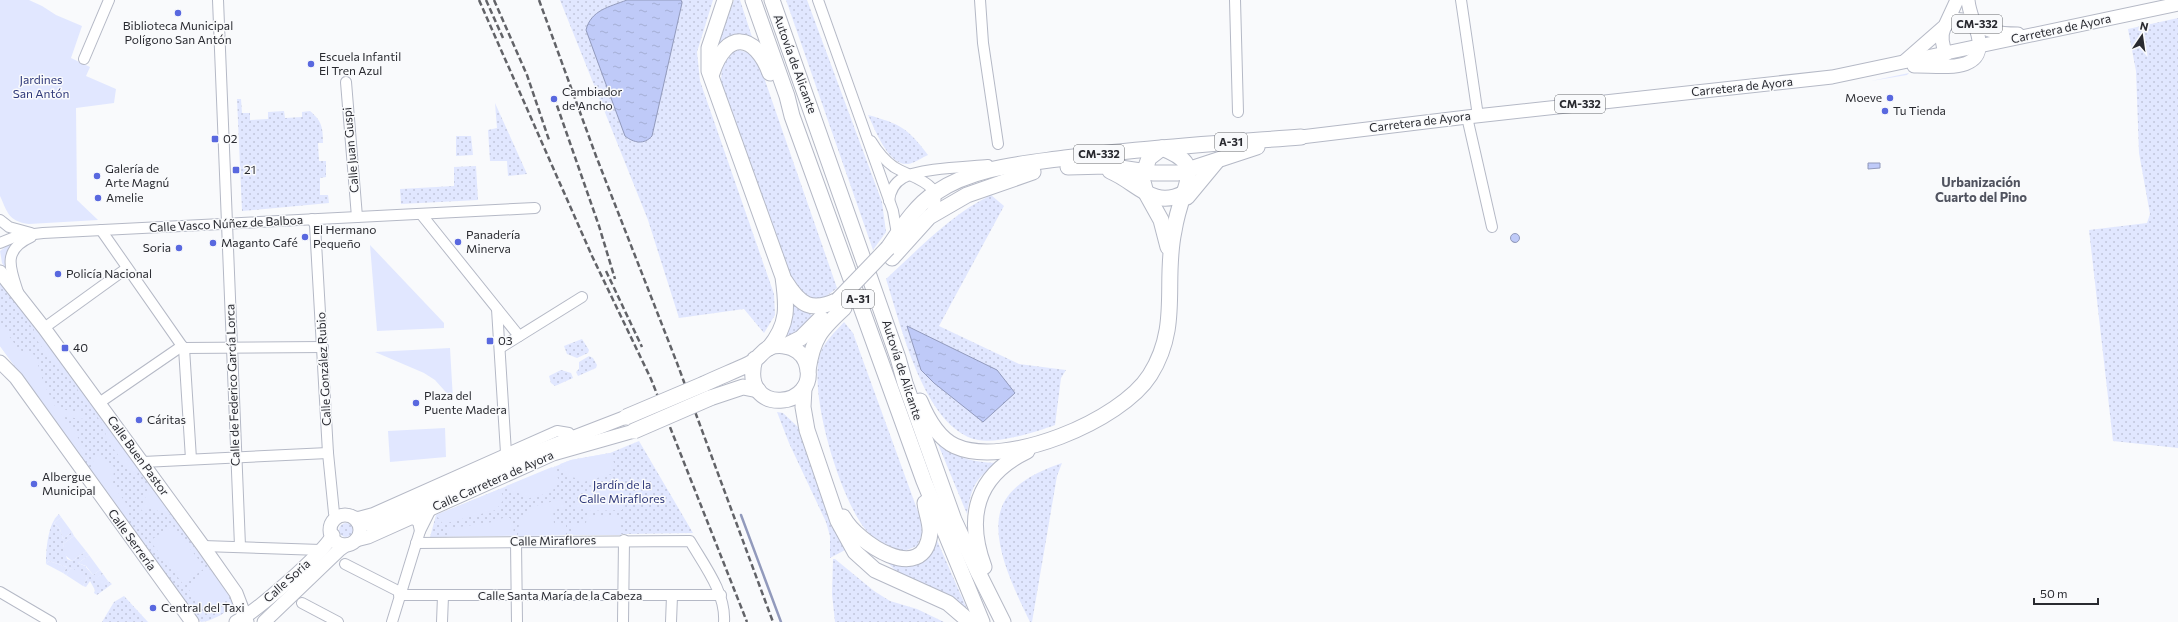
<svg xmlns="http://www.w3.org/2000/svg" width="2178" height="622" viewBox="0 0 2178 622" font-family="Commissioner,sans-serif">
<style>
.grass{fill:url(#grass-dots)}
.garden{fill:#e1e7ff}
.water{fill:url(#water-ripples);stroke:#929abc}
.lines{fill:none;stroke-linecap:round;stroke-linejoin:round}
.stream{stroke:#929abc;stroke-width:2.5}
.minor-casing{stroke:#b5b9c6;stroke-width:12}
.major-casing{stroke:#b5b9c6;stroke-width:15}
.highway-casing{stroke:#b5b9c6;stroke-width:17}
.minor{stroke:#fff;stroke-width:10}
.major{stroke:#fff;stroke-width:13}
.highway{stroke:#fff;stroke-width:15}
.rail{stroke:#626368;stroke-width:2.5;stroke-dasharray:6 3;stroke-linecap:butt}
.highway-bridge-casing{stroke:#b5b9c6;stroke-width:17;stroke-linecap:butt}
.highway-bridge{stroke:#fff;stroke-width:15}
.poi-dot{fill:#5968df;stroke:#f9fafc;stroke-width:1.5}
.labels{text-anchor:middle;stroke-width:3;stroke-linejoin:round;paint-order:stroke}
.shield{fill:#f9fafc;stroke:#67686d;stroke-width:1}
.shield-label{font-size:11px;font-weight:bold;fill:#292a30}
.poi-label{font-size:12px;fill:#292a30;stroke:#f9fafc;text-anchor:start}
.street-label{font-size:12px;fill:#292a30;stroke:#f9fafc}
.park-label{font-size:12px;fill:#2f397a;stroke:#f9fafc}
.neighbourhood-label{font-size:13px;font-weight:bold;fill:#50535f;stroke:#f9fafc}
</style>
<defs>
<pattern id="grass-dots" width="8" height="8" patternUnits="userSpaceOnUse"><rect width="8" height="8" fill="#e1e7ff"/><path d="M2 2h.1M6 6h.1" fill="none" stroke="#c1c6db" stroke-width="1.8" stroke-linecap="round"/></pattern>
<pattern id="water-ripples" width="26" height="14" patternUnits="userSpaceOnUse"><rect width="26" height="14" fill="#bfcaf8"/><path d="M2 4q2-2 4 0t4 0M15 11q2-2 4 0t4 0" fill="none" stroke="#a4aed5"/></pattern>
</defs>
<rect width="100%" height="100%" fill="#f9fafc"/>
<!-- grass -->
<g class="grass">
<polygon points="560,0 713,0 697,52 700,81 774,294 775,315 764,333 744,309 679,318 648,220"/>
<path d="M 734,0 L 740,0 L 753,40 C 735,38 727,34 716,50 Z"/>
<polygon points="786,0 807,0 882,202 886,232 873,250"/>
<polygon points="2178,18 2178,448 2113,441 2089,230 2147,223 2150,214 2139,153 2136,71 2128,29"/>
<path d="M 739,50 L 752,54 L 760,66 L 837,288 C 817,305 812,300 793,286 L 721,82 L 722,64 L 728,54 Z"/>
<path d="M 237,99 L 241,99 L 242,113 L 250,113 L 250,120 L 268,119 L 268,112 L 284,111 L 285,118 L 302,117 L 302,112 L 310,111 C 322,121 323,128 323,143 L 318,143 L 319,161 L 326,161 L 326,177 L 320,178 L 320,195 L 328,195 L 329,203 L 242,211 Z"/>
<polygon points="495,103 527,174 508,176 507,161 490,161 488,130 497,128"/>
<path d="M 868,115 C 900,124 907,127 928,155 C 921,158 915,163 908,164 C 888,166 875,129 868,115 Z"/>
<polygon points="456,136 471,136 473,155 456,156"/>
<polygon points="476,166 478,200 401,204 400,189 454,186 454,167"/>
<path d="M 991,195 L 1004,206 L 939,326 L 1019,364 L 1066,370 L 1061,378 L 1055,425 C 1036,432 997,444 978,440 C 924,429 901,325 886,279 C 919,249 950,215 991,195 Z"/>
<path d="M 0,282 L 39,328 L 226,591 L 233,602 C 233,611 209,622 201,622 L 196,617 L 0,346 Z"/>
<polygon points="792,303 813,316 807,328 785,339"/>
<path d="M 844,322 L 853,333 L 921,520 L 922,534 L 917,546 L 902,552 C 890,546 874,540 865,529 C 840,497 808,394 820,354 C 824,342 835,332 844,322 Z"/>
<polygon points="582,339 589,350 588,353 577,358 567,354 564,346"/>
<polygon points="589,356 593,358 597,365 596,368 578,376 576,372 579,369 579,362"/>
<polygon points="561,370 571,373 573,378 555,386 551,383 549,376"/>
<polygon points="777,412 783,413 798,427 847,549 830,558 830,536 826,522 789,443"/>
<polygon points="639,441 693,533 430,537 436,515 571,460 610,453"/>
<path d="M 938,444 C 959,458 971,462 996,463 C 974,481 972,486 967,514 Z"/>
<path d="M 1062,463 L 1057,476 L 1032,622 L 1030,622 C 1015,590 982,529 1008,496 C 1021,479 1042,470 1062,463 Z"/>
<path d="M 59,514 L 61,517 L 54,523 L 60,529 L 63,539 L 72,532 L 74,536 L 63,544 L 67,559 L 72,561 L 86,551 L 89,555 L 78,563 L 85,566 L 93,575 L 100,570 L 103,574 L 96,578 L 100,586 L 108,581 L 112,584 L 97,595 L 94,593 L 95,590 L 90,581 L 86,587 L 83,586 L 87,578 L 71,568 L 66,575 L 63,573 L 67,567 L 49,561 L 46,564 C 46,549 48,523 59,514 Z"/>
<circle cx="346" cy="530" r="7"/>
<polygon points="936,538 967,609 944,594 898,573 883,558 895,563"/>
<polygon points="833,559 835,559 874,591 890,601 917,609 944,622 835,622 832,594"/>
<polygon points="124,596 148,622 102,622 114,602"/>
</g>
<!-- garden -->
<g class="garden">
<path d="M 0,0 L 29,0 L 42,6 L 56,15 L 82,26 L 71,58 L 90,67 L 86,76 L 116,89 L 114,103 L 76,108 L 77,200 L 98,220 L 29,224 C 8,221 8,213 0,196 Z"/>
<polygon points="1909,73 1907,75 1871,81"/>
<polygon points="11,243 12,246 6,270 2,263 0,251"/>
<polygon points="370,245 444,323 444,328 377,331"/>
<polygon points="34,322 91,401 87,404 65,370 58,369 33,335 34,329 30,325"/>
<polygon points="0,323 19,350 35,355 44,384 56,408 82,413 85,419 64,417 85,448 82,457 0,346"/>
<polygon points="450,348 453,400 435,380 424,373 375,352"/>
<polygon points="99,413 139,469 136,478 105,438 106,429 96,415"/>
<polygon points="445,428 446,457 390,462 388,431"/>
<polygon points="96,451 114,467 113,485 128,506 128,522 91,469"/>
<polygon points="610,453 615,465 611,474 580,483 576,478 565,476 560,464 571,460"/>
<polygon points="552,467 559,480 554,485 553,492 526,499 517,492 511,493 506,486"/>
<polygon points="622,479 622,510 586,511 586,507 572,507 591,490"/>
<polygon points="150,484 171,515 149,508 147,513 141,510"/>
<polygon points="500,489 504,499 496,510 443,524 436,515"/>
<polygon points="558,500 563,502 565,507 553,508 554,524 566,524 566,535 518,536 519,522 528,514 531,507"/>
<polygon points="587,516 621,516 621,535 572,535 573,525 586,523"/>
<polygon points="61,517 72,532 63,539 60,529 54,523"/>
<polygon points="503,518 510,518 514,525 513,535 449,536 446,529 493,522"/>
<polygon points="172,525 205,568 183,584 150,541"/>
<polygon points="74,536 86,551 72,561 65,555 63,544"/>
<polygon points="89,555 100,570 93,575 86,566 78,563"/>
<polygon points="49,561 67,567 63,573 46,564"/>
<polygon points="71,568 80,572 87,578 83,586 66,575"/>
<polygon points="210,569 229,595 205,612 187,587"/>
<polygon points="103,574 108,581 100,587 95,578"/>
</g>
<!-- water -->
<g class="water">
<path d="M 627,0 L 681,0 L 682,3 L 652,136 C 644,145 634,143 625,136 L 586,30 C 591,10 609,7 627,0 Z"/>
<polygon points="1868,163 1880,163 1880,168 1868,169"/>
<circle cx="1515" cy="238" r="4.5"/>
<polygon points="907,326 997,370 1015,393 983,422 934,383 921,370"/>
</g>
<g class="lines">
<!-- stream -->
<polyline class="stream" points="741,515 781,622"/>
<defs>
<g id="minor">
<polyline points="218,0 240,546"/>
<polyline points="818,0 893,211 897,234"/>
<polyline points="980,0 983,43 998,144"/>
<polyline points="1235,0 1238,112"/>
<polyline points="1461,0 1478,116"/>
<polyline points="84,59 109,0"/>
<polyline points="346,82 357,217"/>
<polyline points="1467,117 1492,227"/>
<path d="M 871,141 C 877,151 884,160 894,167 C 913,179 952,184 928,217"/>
<path d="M 889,201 C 890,192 894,183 903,178 C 919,168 968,167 988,165"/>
<polyline points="421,214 519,336"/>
<polyline points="312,219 315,225 328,453 334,513 336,518"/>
<polyline points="0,220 9,227 31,233"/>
<polyline points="101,230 182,346"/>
<polyline points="0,243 17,236 43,233 535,208"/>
<path d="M 18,292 C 10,268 2,250 31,237"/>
<polyline points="497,309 506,453"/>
<polyline points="44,328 127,268"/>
<polyline points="184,348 191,459"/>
<polyline points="500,348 582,297"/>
<polyline points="99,403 182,346 184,348 323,347"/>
<polyline points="143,462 328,453"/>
<polyline points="351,516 358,517 373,513 557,431 569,433 572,437"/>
<polyline points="410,517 418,522 420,531 432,507"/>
<polyline points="516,542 517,622"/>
<path d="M 416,543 L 690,541 C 704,565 726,593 724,622"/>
<polyline points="203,546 321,550"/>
<polyline points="345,564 400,592"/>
<polyline points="0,592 51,622"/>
<polyline points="399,595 721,595"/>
<polyline points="302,603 338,622"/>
<polyline points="392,622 420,531"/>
<polyline points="442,622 443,596"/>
<polyline points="623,622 624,540"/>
<polyline points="671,622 672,596"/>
</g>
<g id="major">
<path d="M 1946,54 C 1938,35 1942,14 1967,21 C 1976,23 1984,29 1993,31 C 2001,34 2010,34 2018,34"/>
<polyline points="1905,61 1945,26 1957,0"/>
<path d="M 1914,66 C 1937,65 1988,76 1978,35 C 1975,23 1969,13 1968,0"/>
<polyline points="1301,137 1467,117 1832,77 2178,4"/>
<polyline points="0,272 44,328 203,546 236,593 247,622"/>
<polyline points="0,362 16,378 192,622"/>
<circle cx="345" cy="530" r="15"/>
<polyline points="358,522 369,524 377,521 525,456 626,417"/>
<polyline points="356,540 368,537 553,454 634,431"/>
<path d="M 236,622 C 257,611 321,555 333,535"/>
<polyline points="264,622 339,550 346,545"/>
</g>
<g id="highway">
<path d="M 725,0 L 709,48 L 709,71 L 783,277 C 787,306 789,324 769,348"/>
<polyline points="753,0 787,96 792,116 924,481 982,622"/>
<polyline points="772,0 898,358 905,383 954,520 979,574 1003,622"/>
<path d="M 712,73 C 726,30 755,33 770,73"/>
<polyline points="1162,148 1149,158 1142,178 1146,193 1161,220 1168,247"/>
<polyline points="1068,167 1107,166 1154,173 1178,173 1257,147"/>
<path d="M 1110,171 C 1137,182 1153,210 1184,193"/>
<polyline points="1187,197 1216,162"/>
<path d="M 888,248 C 901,229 915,206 935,193 C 973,167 1022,164 1065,158 C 1144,148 1222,143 1301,137"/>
<polyline points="892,258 929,217 967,195 1033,172"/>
<path d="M 785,281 C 800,305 811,313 838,300"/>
<polyline points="785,346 801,338 821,318"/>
<path d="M 808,370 C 813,338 820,330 844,308"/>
<path d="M 704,384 C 719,377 734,371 749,364 C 763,357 763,343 785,346 C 794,347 803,354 806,362 C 823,409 738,418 755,359"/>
<polyline points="804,388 803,407 807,430 838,521 855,552 875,570 948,603 970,622"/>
<polyline points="710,398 743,387 758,390"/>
<path d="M 920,401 C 927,418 938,438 955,446 C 1005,469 1121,421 1150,375 C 1181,326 1163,282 1174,231 C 1176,218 1180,205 1184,193 C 1194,166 1187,158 1162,148"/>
<path d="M 843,517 C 857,543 924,587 930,533 C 931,523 926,513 925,503"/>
<path d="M 984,567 C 965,516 977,475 1027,451"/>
</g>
</defs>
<!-- minor casing -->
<use href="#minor" class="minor-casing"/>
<!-- major casing -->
<use href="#major" class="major-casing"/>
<!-- highway casing -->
<use href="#highway" class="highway-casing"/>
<!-- minor -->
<use href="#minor" class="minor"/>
<!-- major -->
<use href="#major" class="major"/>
<!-- highway -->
<use href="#highway" class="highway"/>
<!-- rail -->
<g class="rail">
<polyline points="479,0 592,256 651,379 747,622"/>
<polyline points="486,0 503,38"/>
<polyline points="494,0 527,75 549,140"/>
<polyline points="539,0 596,156 677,363 773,622"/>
<polyline points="554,97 599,226 615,279"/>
<polyline points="606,271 642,347"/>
</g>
<defs>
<g id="highway-bridge">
<polyline points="838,300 888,248"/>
<polyline points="626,417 704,384"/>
<polyline points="634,431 710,398"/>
</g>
</defs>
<!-- highway-bridge casing -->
<use href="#highway-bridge" class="highway-bridge-casing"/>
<!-- highway-bridge -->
<use href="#highway-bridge" class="highway-bridge"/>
</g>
<!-- markers -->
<g class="poi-dot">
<circle cx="178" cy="13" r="4"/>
<circle cx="311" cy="64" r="4"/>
<circle cx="1890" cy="98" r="4"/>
<circle cx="554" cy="99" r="4"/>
<circle cx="1885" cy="111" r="4"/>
<rect x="211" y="135" width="8" height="8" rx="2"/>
<rect x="232" y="166" width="8" height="8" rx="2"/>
<circle cx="97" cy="176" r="4"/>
<circle cx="98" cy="198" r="4"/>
<circle cx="305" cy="237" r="4"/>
<circle cx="458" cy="242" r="4"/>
<circle cx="213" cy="243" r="4"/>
<circle cx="179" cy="248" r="4"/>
<circle cx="58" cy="274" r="4"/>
<rect x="486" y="337" width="8" height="8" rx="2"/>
<rect x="61" y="344" width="8" height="8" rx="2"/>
<circle cx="416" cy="403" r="4"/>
<circle cx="139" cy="420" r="4"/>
<circle cx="34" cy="484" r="4"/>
<circle cx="153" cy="608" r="4"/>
</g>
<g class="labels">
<!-- shield labels -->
<g class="shield">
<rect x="1952" y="15" width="50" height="18" rx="3"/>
<rect x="1555" y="95" width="50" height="18" rx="3"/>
<rect x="1215" y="133" width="32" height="18" rx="3"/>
<rect x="1074" y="145" width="50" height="18" rx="3"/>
<rect x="842" y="290" width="32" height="18" rx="3"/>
</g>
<g class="shield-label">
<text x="1977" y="28">CM-332</text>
<text x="1580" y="108">CM-332</text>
<text x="1231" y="146">A-31</text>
<text x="1099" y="158">CM-332</text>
<text x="858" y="303">A-31</text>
</g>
<!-- poi labels -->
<g class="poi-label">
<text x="178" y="30" text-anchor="middle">Biblioteca Municipal<tspan x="178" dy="14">Polígono San Antón</tspan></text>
<text x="319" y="61">Escuela Infantil<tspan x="319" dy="14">El Tren Azul</tspan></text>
<text x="562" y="96">Cambiador<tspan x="562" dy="14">de Ancho</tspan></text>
<text x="1882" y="102" text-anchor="end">Moeve</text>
<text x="1893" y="115">Tu Tienda</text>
<text x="223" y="143">02</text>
<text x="105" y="173">Galería de<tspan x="105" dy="14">Arte Magnú</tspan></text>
<text x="244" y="174">21</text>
<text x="106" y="202">Amelie</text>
<text x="313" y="234">El Hermano<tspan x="313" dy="14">Pequeño</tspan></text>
<text x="466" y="239">Panadería<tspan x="466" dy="14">Minerva</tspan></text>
<text x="221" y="247">Maganto Café</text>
<text x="171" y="252" text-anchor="end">Soria</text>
<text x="66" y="278">Policía Nacional</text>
<text x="498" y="345">03</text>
<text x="73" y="352">40</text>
<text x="424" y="400">Plaza del<tspan x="424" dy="14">Puente Madera</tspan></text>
<text x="147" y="424">Cáritas</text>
<text x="42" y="481">Albergue<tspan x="42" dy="14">Municipal</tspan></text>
<text x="161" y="612">Central del Taxi</text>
</g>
<!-- street labels -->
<g class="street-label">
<text transform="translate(2061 29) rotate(-12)" y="4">Carretera de Ayora</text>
<text transform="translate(795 64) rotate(70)" y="4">Autovía de Alicante</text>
<text transform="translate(1742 87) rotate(-6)" y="4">Carretera de Ayora</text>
<text transform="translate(1420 122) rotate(-7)" y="4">Carretera de Ayora</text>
<text transform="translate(351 150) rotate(-95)" y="4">Calle Juan Guspi</text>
<text transform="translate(226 224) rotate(-3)" y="4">Calle Vasco Núñez de Balboa</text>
<text transform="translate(324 369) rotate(-93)" y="4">Calle González Rubio</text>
<text transform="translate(902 370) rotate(72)" y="4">Autovía de Alicante</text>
<text transform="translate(233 385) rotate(-92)" y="4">Calle de Federico García Lorca</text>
<text transform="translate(138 456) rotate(54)" y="4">Calle Buen Pastor</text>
<text transform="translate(493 481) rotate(-24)" y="4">Calle Carretera de Ayora</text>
<text transform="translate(132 540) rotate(54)" y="4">Calle Serrería</text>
<text transform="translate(553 541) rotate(-1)" y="4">Calle Miraflores</text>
<text transform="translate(287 581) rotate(-42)" y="4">Calle Soria</text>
<text x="560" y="600">Calle Santa María de la Cabeza</text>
</g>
<!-- park labels -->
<g class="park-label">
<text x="41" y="84">Jardines<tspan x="41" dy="14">San Antón</tspan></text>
<text x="622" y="489">Jardín de la<tspan x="622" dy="14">Calle Miraflores</tspan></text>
</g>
<!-- neighbourhood labels -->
<g class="neighbourhood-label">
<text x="1981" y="187">Urbanización<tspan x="1981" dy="15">Cuarto del Pino</tspan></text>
</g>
</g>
<!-- north arrow -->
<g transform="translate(2142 36) rotate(13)" stroke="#f9fafc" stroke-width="3" paint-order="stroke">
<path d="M0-3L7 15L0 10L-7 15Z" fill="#292a30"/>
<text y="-6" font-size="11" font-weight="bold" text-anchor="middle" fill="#292a30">N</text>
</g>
<!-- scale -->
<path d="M2034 598v6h64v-6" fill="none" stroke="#292a30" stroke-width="2"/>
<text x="2040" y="598" font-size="12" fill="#292a30" stroke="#f9fafc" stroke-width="3" paint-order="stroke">50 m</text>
</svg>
